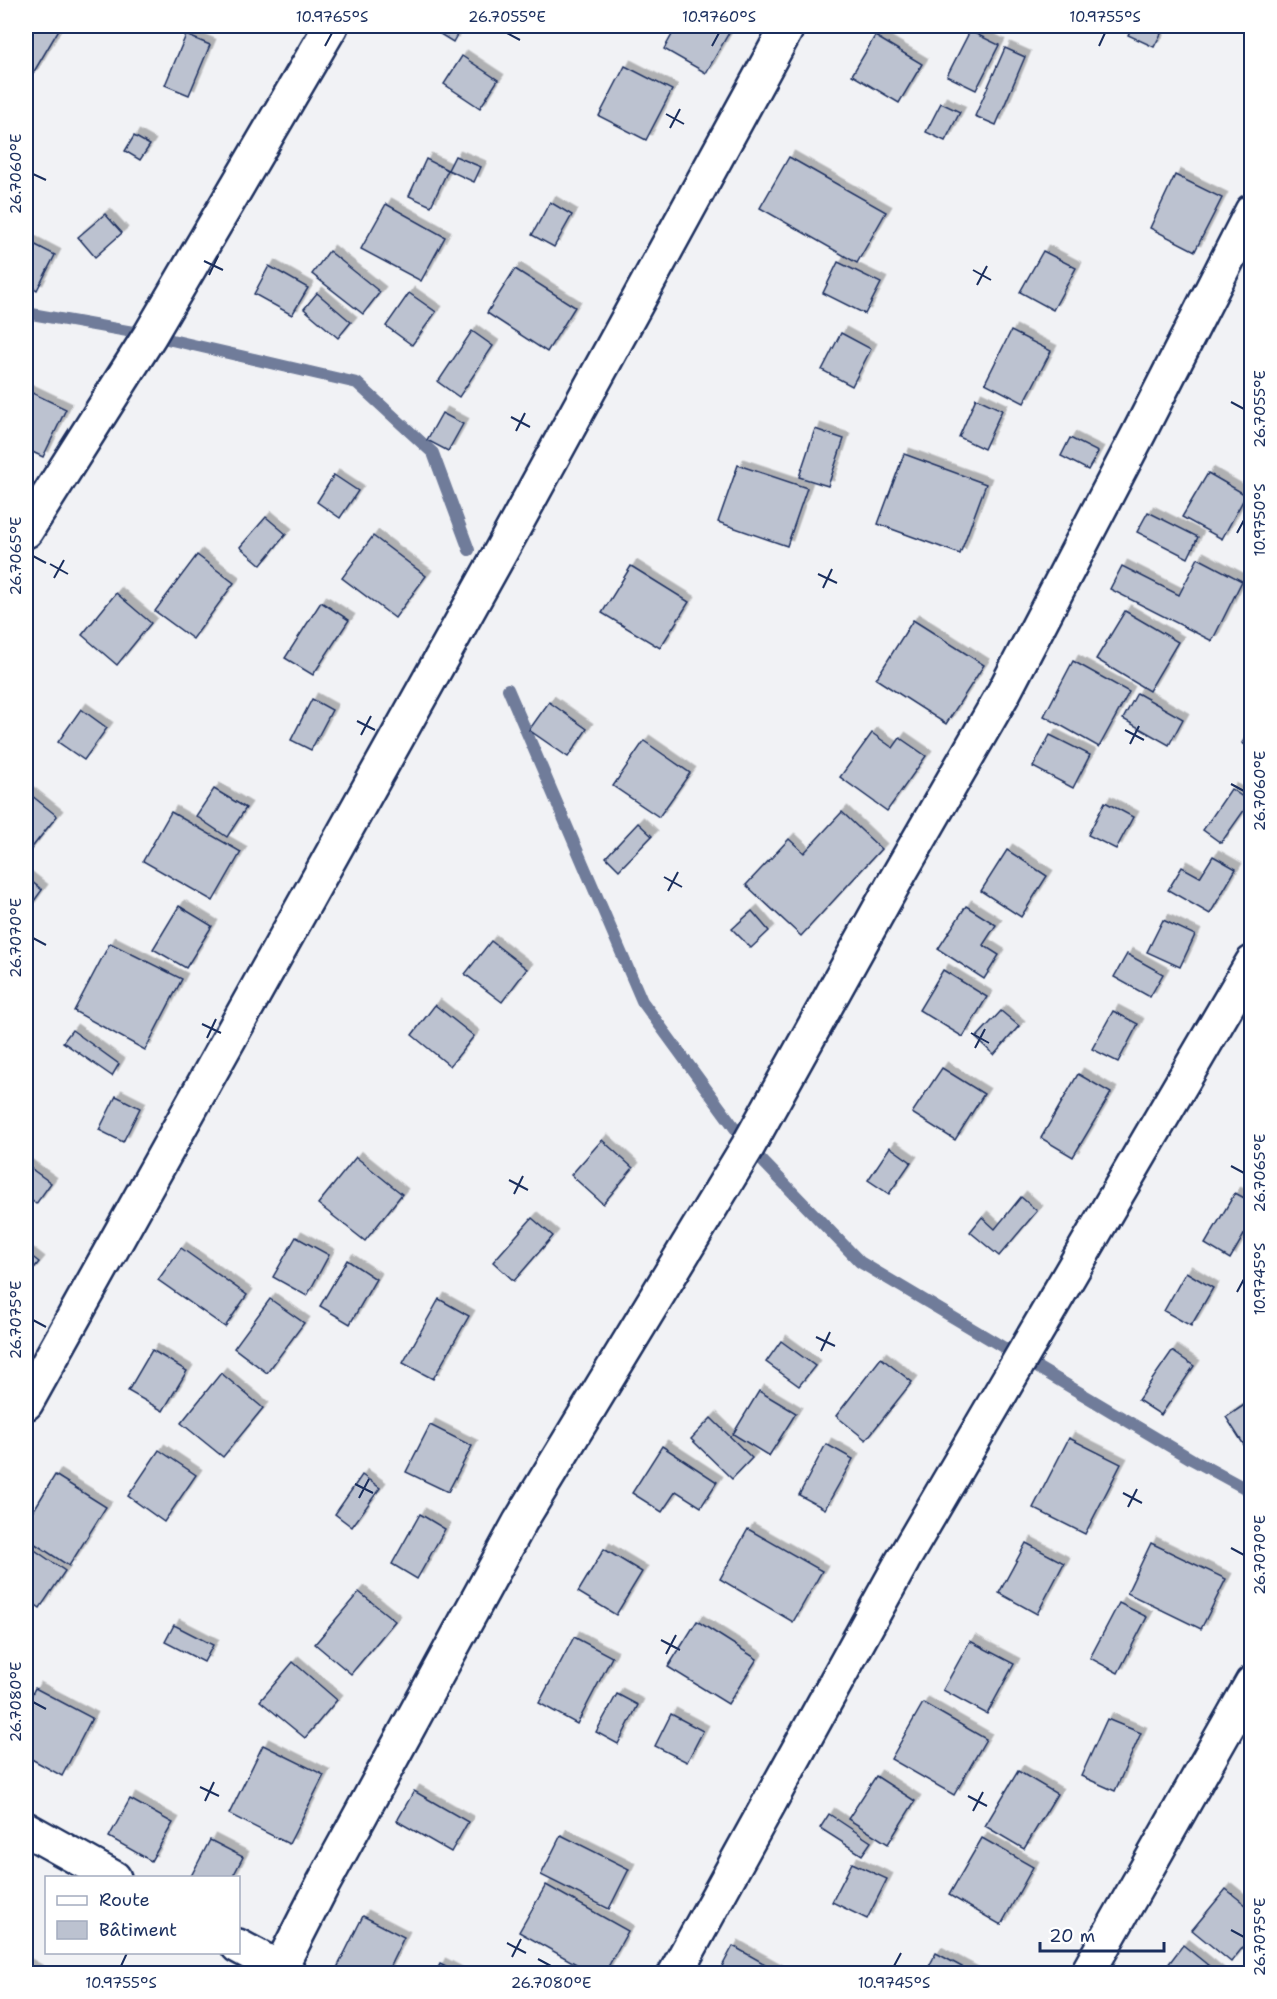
<svg xmlns="http://www.w3.org/2000/svg" width="1277" height="1999" viewBox="0 0 1277 1999" font-family="'Shantell Sans',sans-serif">
<style>
.lines{fill:none;stroke-linecap:round;stroke-linejoin:round}
.stream{stroke:#707c9a;stroke-width:12}
.building{fill:#bcc2d0;stroke:#1b2f5e;stroke-width:1.5;filter:url(#shadow)}
.minor-casing{stroke:#1b2f5e;stroke-width:38}
.minor{stroke:#fff;stroke-width:33}
.ticks{fill:none;stroke:#1b2f5e;stroke-width:2}
.neatline{fill:none;stroke:#1b2f5e;stroke-width:2}
.ticks-label{font-size:15px;text-anchor:middle;fill:#1b2f5e}
</style>
<defs>
<filter id="shadow"><feDropShadow dx="5.5" dy="-5.5" stdDeviation="0" flood-color="#0004"/></filter>
</defs>
<rect width="100%" height="100%" fill="#f1f2f5"/>
<filter id="ink" filterUnits="userSpaceOnUse"><feTurbulence type="fractalNoise" baseFrequency=".0167" numOctaves="2"/><feDisplacementMap in="SourceGraphic" scale="12" xChannelSelector="R" yChannelSelector="G"/><feConvolveMatrix kernelMatrix="1 2 1 2 8 2 1 2 1" color-interpolation-filters="sRGB"/></filter>
<g filter="url(#ink)">
<g class="lines">
<!-- stream -->
<g class="stream">
<polyline points="26,313 150,335 357,383 433,453 469,550"/>
<polyline points="508,689 642,1001 748,1146 860,1262 1193,1460 1252,1492"/>
</g>
</g>
<!-- building -->
<g class="building">
<polygon points="28,26 61,26 32,75 26,72 26,30"/>
<polygon points="427,26 462,26 453,42"/>
<polygon points="677,26 725,26 731,29 706,73 664,49"/>
<polygon points="1133,26 1165,26 1154,47 1128,35"/>
<polygon points="970,31 999,45 976,90 947,76"/>
<polygon points="186,35 210,45 189,95 165,85"/>
<polygon points="875,36 922,64 899,103 852,75"/>
<polygon points="1005,48 1025,57 996,125 975,116"/>
<polygon points="462,56 498,80 480,108 444,84"/>
<polygon points="625,66 672,90 646,140 599,116"/>
<polygon points="941,103 960,112 945,141 926,132"/>
<polygon points="134,136 150,145 140,160 125,151"/>
<polygon points="455,156 481,167 474,182 448,170"/>
<polygon points="789,157 886,212 857,263 760,208"/>
<polygon points="426,159 448,170 431,206 409,196"/>
<polygon points="1175,175 1222,198 1195,251 1150,228"/>
<polygon points="550,202 572,215 554,247 532,235"/>
<polygon points="386,204 445,237 421,281 361,249"/>
<polygon points="105,214 122,233 95,257 78,237"/>
<polygon points="26,240 55,255 37,290 26,284"/>
<polygon points="329,251 380,292 363,314 312,274"/>
<polygon points="1043,251 1076,268 1053,310 1020,292"/>
<polygon points="838,262 881,283 865,314 823,293"/>
<polygon points="269,266 308,288 292,315 254,294"/>
<polygon points="515,269 575,307 547,352 487,313"/>
<polygon points="317,293 351,322 338,338 304,309"/>
<polygon points="409,293 436,312 412,345 386,326"/>
<polygon points="472,331 493,346 459,397 438,382"/>
<polygon points="1011,331 1051,351 1024,403 985,383"/>
<polygon points="841,333 871,349 852,386 822,370"/>
<polygon points="26,390 66,409 43,457 26,449"/>
<polygon points="976,398 1002,410 984,449 959,437"/>
<polygon points="442,413 463,424 448,451 427,440"/>
<polygon points="815,429 844,439 828,486 799,477"/>
<polygon points="1070,438 1098,452 1088,470 1061,456"/>
<polygon points="904,454 986,484 960,554 878,524"/>
<polygon points="738,465 807,488 787,546 718,522"/>
<polygon points="1208,473 1246,495 1222,539 1182,517"/>
<polygon points="334,475 358,491 340,518 317,502"/>
<polygon points="1148,512 1198,537 1188,558 1137,532"/>
<polygon points="266,517 286,534 261,565 240,547"/>
<polygon points="373,536 426,576 395,618 342,578"/>
<polygon points="197,555 234,583 193,639 155,611"/>
<polygon points="1198,558 1242,581 1212,641 1110,589 1122,566 1179,595"/>
<polygon points="631,566 689,602 660,648 602,613"/>
<polygon points="116,593 151,623 117,665 82,635"/>
<polygon points="321,602 349,620 313,675 285,658"/>
<polygon points="1125,611 1178,642 1149,691 1096,659"/>
<polygon points="913,620 984,665 946,724 876,679"/>
<polygon points="1073,661 1129,692 1099,747 1044,716"/>
<polygon points="1137,693 1183,719 1169,745 1123,719"/>
<polygon points="312,699 332,710 311,750 291,740"/>
<polygon points="549,702 587,729 568,757 529,730"/>
<polygon points="81,709 107,728 84,760 58,742"/>
<polygon points="1252,727 1252,749 1242,743"/>
<polygon points="872,733 893,748 900,738 926,756 887,811 840,777"/>
<polygon points="1050,735 1090,755 1073,788 1033,767"/>
<polygon points="644,741 690,773 659,817 613,786"/>
<polygon points="214,789 246,808 227,837 196,816"/>
<polygon points="1231,789 1250,802 1221,843 1203,830"/>
<polygon points="26,791 57,816 26,855"/>
<polygon points="1105,802 1133,817 1116,849 1088,835"/>
<polygon points="171,812 241,852 213,901 143,861"/>
<polygon points="842,812 881,849 801,936 746,885 789,839 804,853"/>
<polygon points="638,823 652,836 619,870 606,857"/>
<polygon points="1007,850 1047,876 1021,917 981,891"/>
<polygon points="1213,856 1236,869 1210,914 1168,890 1182,867 1200,877"/>
<polygon points="26,877 42,890 26,912"/>
<polygon points="179,906 212,926 186,968 153,949"/>
<polygon points="966,906 996,925 983,945 999,955 984,979 938,949"/>
<polygon points="752,911 769,931 751,948 732,929"/>
<polygon points="1163,920 1195,935 1180,967 1147,952"/>
<polygon points="491,941 527,969 502,1002 465,974"/>
<polygon points="110,943 182,979 145,1050 74,1011"/>
<polygon points="1127,954 1163,974 1150,997 1114,977"/>
<polygon points="943,970 987,997 963,1037 919,1010"/>
<polygon points="435,1005 474,1036 450,1066 412,1035"/>
<polygon points="1001,1011 1019,1026 994,1055 976,1038"/>
<polygon points="1113,1011 1138,1024 1118,1062 1092,1049"/>
<polygon points="72,1030 119,1064 112,1076 63,1042"/>
<polygon points="942,1068 984,1094 955,1140 912,1113"/>
<polygon points="1078,1074 1111,1093 1073,1157 1041,1138"/>
<polygon points="116,1096 140,1108 123,1142 99,1130"/>
<polygon points="602,1140 633,1168 603,1204 571,1175"/>
<polygon points="890,1147 911,1162 889,1194 868,1180"/>
<polygon points="356,1157 402,1194 365,1241 318,1204"/>
<polygon points="26,1165 51,1183 36,1204 26,1196"/>
<polygon points="1235,1193 1252,1202 1252,1221 1230,1259 1205,1244"/>
<polygon points="1021,1197 1037,1211 999,1256 970,1232 982,1217 995,1229"/>
<polygon points="532,1218 553,1236 514,1281 493,1262"/>
<polygon points="296,1237 329,1255 307,1296 273,1277"/>
<polygon points="181,1248 247,1295 225,1327 158,1280"/>
<polygon points="26,1252 39,1262 26,1278"/>
<polygon points="347,1260 376,1279 350,1324 320,1306"/>
<polygon points="1186,1272 1213,1288 1191,1326 1164,1311"/>
<polygon points="270,1299 304,1323 267,1373 234,1348"/>
<polygon points="439,1299 469,1316 433,1379 403,1363"/>
<polygon points="781,1341 815,1366 799,1386 766,1362"/>
<polygon points="152,1350 187,1371 163,1411 128,1391"/>
<polygon points="1172,1351 1194,1366 1161,1415 1138,1400"/>
<polygon points="881,1358 912,1382 866,1440 836,1416"/>
<polygon points="221,1373 263,1408 223,1457 181,1423"/>
<polygon points="759,1391 796,1413 769,1456 733,1434"/>
<polygon points="1252,1400 1252,1456 1251,1456 1226,1417"/>
<polygon points="711,1418 752,1458 732,1479 691,1439"/>
<polygon points="430,1425 472,1446 448,1492 406,1472"/>
<polygon points="1069,1438 1121,1464 1085,1534 1033,1508"/>
<polygon points="826,1444 853,1459 825,1509 799,1495"/>
<polygon points="662,1446 717,1482 701,1507 676,1491 662,1512 632,1493"/>
<polygon points="159,1450 196,1475 164,1522 128,1496"/>
<polygon points="55,1475 106,1507 69,1566 26,1538 26,1523"/>
<polygon points="362,1475 380,1488 352,1527 335,1514"/>
<polygon points="420,1514 445,1529 417,1579 392,1564"/>
<polygon points="748,1529 822,1571 793,1622 720,1579"/>
<polygon points="1026,1543 1064,1563 1037,1614 999,1593"/>
<polygon points="1151,1543 1226,1579 1201,1629 1127,1593"/>
<polygon points="26,1544 65,1571 40,1608 26,1598"/>
<polygon points="604,1549 642,1572 616,1615 578,1592"/>
<polygon points="359,1592 395,1621 351,1674 315,1644"/>
<polygon points="1119,1603 1147,1617 1118,1673 1090,1658"/>
<polygon points="697,1621 757,1659 728,1704 668,1667"/>
<polygon points="174,1625 213,1645 204,1662 165,1642"/>
<polygon points="574,1637 612,1657 577,1724 539,1703"/>
<polygon points="970,1641 1014,1664 987,1714 943,1690"/>
<polygon points="293,1662 337,1700 305,1738 260,1701"/>
<polygon points="35,1688 92,1718 62,1776 26,1756 26,1706"/>
<polygon points="617,1694 638,1705 618,1744 596,1732"/>
<polygon points="923,1703 986,1739 954,1795 891,1759"/>
<polygon points="671,1714 703,1731 687,1762 655,1746"/>
<polygon points="1107,1719 1141,1733 1115,1791 1081,1776"/>
<polygon points="263,1745 324,1775 289,1844 229,1814"/>
<polygon points="1018,1771 1057,1794 1024,1849 985,1826"/>
<polygon points="876,1776 915,1801 888,1844 848,1819"/>
<polygon points="414,1791 468,1822 451,1852 397,1821"/>
<polygon points="130,1799 173,1823 151,1861 109,1837"/>
<polygon points="829,1814 871,1842 862,1855 820,1828"/>
<polygon points="561,1835 629,1869 609,1909 541,1875"/>
<polygon points="982,1838 1033,1867 1001,1925 949,1895"/>
<polygon points="210,1840 243,1857 232,1878 190,1878"/>
<polygon points="852,1863 887,1879 867,1919 832,1902"/>
<polygon points="546,1885 628,1931 604,1974 594,1974 519,1932"/>
<polygon points="1226,1889 1252,1910 1252,1936 1231,1962 1192,1930"/>
<polygon points="363,1916 404,1937 386,1974 334,1974"/>
<polygon points="1183,1945 1219,1974 1161,1974"/>
<polygon points="733,1946 783,1974 718,1974"/>
<polygon points="936,1953 975,1974 925,1974"/>
<polygon points="440,1964 459,1974 435,1974"/>
<polygon points="26,1965 42,1974 26,1974"/>
</g>
<g class="lines">
<defs>
<g id="minor">
<polyline points="26,531 150,335 331,26"/>
<polyline points="26,1403 500,553 788,26"/>
<polyline points="26,1829 114,1878"/>
<polyline points="238,1946 290,1974"/>
<polyline points="277,1974 323,1884 520,1522 748,1146 894,883 1003,694 1140,431 1252,211"/>
<polyline points="675,1974 903,1560 1252,963"/>
<polyline points="1087,1974 1252,1683"/>
</g>
</defs>
<!-- minor casing -->
<use href="#minor" class="minor-casing"/>
<!-- minor -->
<use href="#minor" class="minor"/>
</g>
</g>
<!-- ticks -->
<path class="ticks" d="M 507,33 L 520,40M 325,46 L 332,33M 712,46 L 719,33M 1099,46 L 1105,33M 666,114 L 684,124M 670,128 L 680,109M 33,174 L 46,180M 204,261 L 223,270M 973,270 L 991,280M 209,275 L 218,256M 977,285 L 987,266M 1231,402 L 1244,409M 511,417 L 530,427M 516,431 L 525,413M 1237,533 L 1244,520M 33,556 L 46,563M 50,564 L 68,574M 818,574 L 837,583M 54,578 L 64,560M 823,588 L 832,569M 357,721 L 375,730M 1125,730 L 1144,740M 361,735 L 371,716M 1130,744 L 1139,726M 1231,784 L 1244,791M 664,877 L 682,887M 668,891 L 678,872M 33,938 L 46,945M 202,1024 L 221,1033M 971,1033 L 989,1043M 207,1038 L 216,1019M 975,1048 L 985,1029M 1231,1166 L 1244,1173M 509,1180 L 528,1190M 514,1194 L 523,1176M 1237,1292 L 1244,1279M 33,1320 L 46,1327M 816,1337 L 835,1346M 821,1351 L 830,1332M 355,1484 L 373,1493M 1123,1493 L 1142,1503M 359,1498 L 369,1479M 1128,1507 L 1137,1489M 1231,1548 L 1244,1555M 661,1640 L 680,1650M 666,1654 L 676,1635M 33,1702 L 46,1709M 200,1787 L 219,1796M 968,1796 L 987,1806M 205,1801 L 214,1782M 973,1811 L 983,1792M 1231,1930 L 1244,1937M 507,1943 L 526,1953M 512,1957 L 521,1939M 538,1959 L 551,1966M 121,1966 L 127,1953M 894,1966 L 901,1953"/>
<!-- margin -->
<rect width="1277" height="1999" fill="none" stroke="#fff" stroke-width="66"/>
<!-- legend -->
<rect x="45" y="1876" width="195" height="78" fill="#ffffff" stroke="#a4acbf" stroke-width="1.5"/>
<rect x="57" y="1896" width="30" height="9" fill="#ffffff" stroke="#a4acbf" stroke-width="1.5"/>
<text x="99" y="1906" font-size="18" fill="#1b2f5e">Route</text>
<rect x="57" y="1921" width="30" height="18" fill="#bcc2d0" stroke="#a4acbf" stroke-width="1.5"/>
<text x="99" y="1936" font-size="18" fill="#1b2f5e">Bâtiment</text>
<!-- scale -->
<path d="M1040 1942v9h124v-9" fill="none" stroke="#1b2f5e" stroke-width="3"/>
<text x="1049" y="1942" font-size="18" fill="#1b2f5e" stroke="#ffffff" stroke-width="4.5" paint-order="stroke">20 m</text>
<rect x="33" y="33" width="1211" height="1933" class="neatline"/>
<g class="ticks-label">
<text x="332" y="22">10.9765°S</text>
<text x="507" y="22">26.7055°E</text>
<text x="719" y="22">10.9760°S</text>
<text x="1105" y="22">10.9755°S</text>
<text transform="translate(16 174) rotate(-90)" y="5">26.7060°E</text>
<text transform="translate(1260 409) rotate(-90)" y="5">26.7055°E</text>
<text transform="translate(1260 520) rotate(-90)" y="5">10.9750°S</text>
<text transform="translate(16 556) rotate(-90)" y="5">26.7065°E</text>
<text transform="translate(1260 791) rotate(-90)" y="5">26.7060°E</text>
<text transform="translate(16 938) rotate(-90)" y="5">26.7070°E</text>
<text transform="translate(1260 1173) rotate(-90)" y="5">26.7065°E</text>
<text transform="translate(1260 1279) rotate(-90)" y="5">10.9745°S</text>
<text transform="translate(16 1320) rotate(-90)" y="5">26.7075°E</text>
<text transform="translate(1260 1555) rotate(-90)" y="5">26.7070°E</text>
<text transform="translate(16 1702) rotate(-90)" y="5">26.7080°E</text>
<text transform="translate(1260 1937) rotate(-90)" y="5">26.7075°E</text>
<text x="121" y="1988">10.9755°S</text>
<text x="551" y="1988">26.7080°E</text>
<text x="894" y="1988">10.9745°S</text>
</g>
</svg>
